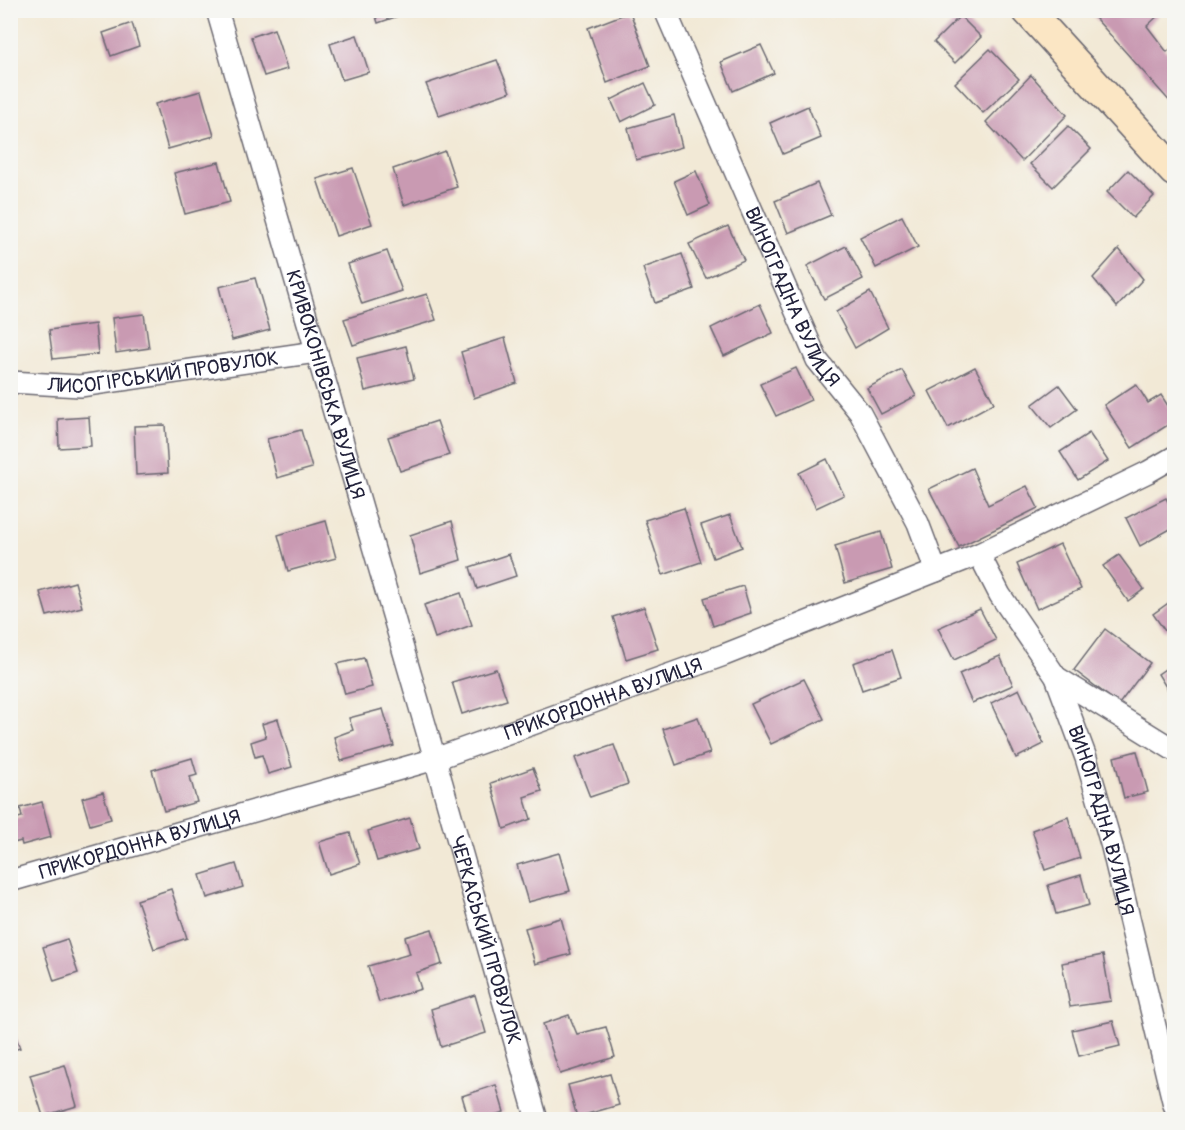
<svg xmlns="http://www.w3.org/2000/svg" width="1185" height="1130" viewBox="0 0 1185 1130" font-family="Pangolin,sans-serif">
<style>
.building{fill:#c99ab2}
.lines{fill:none;stroke-linecap:round;stroke-linejoin:round}
.street-casing{stroke:#6b6871;stroke-width:24}
.secondary-casing{stroke:#6b6871;stroke-width:33}
.street{stroke:#fff;stroke-width:21}
.secondary{stroke:#fbe6c4;stroke-width:30}
.labels{text-anchor:middle;stroke-width:4.5;stroke-linejoin:round;paint-order:stroke}
.street-label{font-size:20px;fill:#22223b;stroke:#f6f6f2}
</style>
<rect width="100%" height="100%" fill="#f6f6f2"/>
<filter id="ink" filterUnits="userSpaceOnUse"><feTurbulence type="fractalNoise" baseFrequency=".0167" numOctaves="2"/><feDisplacementMap in="SourceGraphic" scale="12" xChannelSelector="R" yChannelSelector="G"/><feConvolveMatrix kernelMatrix="1 2 1 2 8 2 1 2 1" color-interpolation-filters="sRGB"/></filter>
<filter id="wash" filterUnits="userSpaceOnUse"><feTurbulence type="fractalNoise" baseFrequency=".008" numOctaves="4" result="noise"/><feDisplacementMap in="SourceGraphic" scale="24" xChannelSelector="R" yChannelSelector="G"/><feGaussianBlur stdDeviation="1.35" result="paint"/><feColorMatrix in="noise" values="0 0 0 0 0 0 0 0 0 0 0 0 0 0 0 0 0 1.4 0 .05"/><feComposite in="paint" operator="in"/></filter>
<g filter="url(#wash)">
<rect width="100%" height="100%" fill="#f2e9d6"/>
<g id="blocks">
<!-- building -->
<g class="building">
<polygon points="374,10 403,10 404,14 378,23"/>
<polygon points="1088,10 1164,10 1147,26 1167,52 1174,46 1174,104 1173,105"/>
<polygon points="630,12 650,66 607,83 588,28"/>
<polygon points="960,16 981,37 955,63 934,42"/>
<polygon points="132,23 139,46 111,56 103,33"/>
<polygon points="274,29 287,69 264,76 251,37"/>
<polygon points="357,35 369,72 342,80 330,44"/>
<polygon points="761,45 774,73 733,91 721,62"/>
<polygon points="990,49 1019,79 983,113 955,83"/>
<polygon points="497,60 510,92 439,116 426,84"/>
<polygon points="1031,75 1067,115 1022,161 986,122"/>
<polygon points="645,83 655,105 621,122 611,100"/>
<polygon points="201,91 214,136 168,149 155,104"/>
<polygon points="808,106 821,138 783,154 770,123"/>
<polygon points="674,115 682,147 636,160 628,128"/>
<polygon points="1068,126 1091,149 1053,187 1030,164"/>
<polygon points="445,151 457,187 404,205 393,169"/>
<polygon points="219,162 230,202 185,214 174,173"/>
<polygon points="353,168 372,224 336,236 317,179"/>
<polygon points="1128,170 1154,196 1133,218 1107,192"/>
<polygon points="696,171 710,205 688,215 674,181"/>
<polygon points="817,183 831,215 788,233 775,201"/>
<polygon points="902,216 918,247 876,268 860,237"/>
<polygon points="728,226 744,260 706,278 689,244"/>
<polygon points="846,246 863,279 824,299 807,266"/>
<polygon points="1119,249 1143,279 1117,307 1093,278"/>
<polygon points="387,251 402,291 362,304 348,264"/>
<polygon points="682,254 694,289 655,303 643,268"/>
<polygon points="255,278 270,330 232,340 219,287"/>
<polygon points="870,292 888,328 855,348 836,312"/>
<polygon points="427,294 436,320 353,345 344,319"/>
<polygon points="760,304 773,333 724,356 711,328"/>
<polygon points="144,314 149,348 116,353 112,318"/>
<polygon points="95,324 98,354 53,359 49,330"/>
<polygon points="505,338 517,383 474,398 461,352"/>
<polygon points="406,346 414,379 365,391 357,358"/>
<polygon points="975,367 994,403 948,428 929,391"/>
<polygon points="796,368 811,400 776,416 760,384"/>
<polygon points="902,370 916,396 881,414 867,388"/>
<polygon points="1136,384 1148,403 1161,395 1174,415 1174,421 1132,448 1104,405"/>
<polygon points="1059,385 1077,409 1051,428 1032,405"/>
<polygon points="89,417 91,446 59,448 58,419"/>
<polygon points="437,421 449,455 400,471 388,437"/>
<polygon points="165,425 168,473 136,475 134,426"/>
<polygon points="301,430 312,468 277,478 267,439"/>
<polygon points="1089,433 1108,461 1078,480 1060,452"/>
<polygon points="827,459 844,495 816,508 799,473"/>
<polygon points="972,468 988,505 1027,486 1038,508 959,547 929,489"/>
<polygon points="1166,498 1174,514 1174,527 1140,546 1126,518"/>
<polygon points="684,508 701,562 663,575 645,520"/>
<polygon points="730,515 742,547 713,558 701,525"/>
<polygon points="326,521 336,558 288,571 278,535"/>
<polygon points="452,521 461,560 420,573 410,535"/>
<polygon points="881,532 892,569 845,583 835,546"/>
<polygon points="1060,544 1081,589 1037,609 1017,564"/>
<polygon points="509,554 516,576 477,589 470,567"/>
<polygon points="1119,555 1144,589 1128,601 1103,566"/>
<polygon points="75,582 82,607 47,616 40,592"/>
<polygon points="743,586 751,613 713,626 704,598"/>
<polygon points="461,593 472,625 435,638 424,605"/>
<polygon points="1174,599 1174,625 1165,631 1153,614"/>
<polygon points="644,607 658,649 626,659 613,617"/>
<polygon points="980,609 996,640 954,660 938,628"/>
<polygon points="1105,629 1150,663 1119,704 1074,670"/>
<polygon points="892,650 901,677 862,690 853,663"/>
<polygon points="1000,656 1013,685 972,703 959,674"/>
<polygon points="364,658 372,687 345,694 337,664"/>
<polygon points="1174,663 1174,700 1158,674"/>
<polygon points="496,669 507,700 462,714 452,682"/>
<polygon points="804,679 824,719 771,744 751,704"/>
<polygon points="1019,689 1044,744 1016,758 991,703"/>
<polygon points="383,709 394,746 341,761 334,737 353,730 349,718"/>
<polygon points="698,717 710,753 676,765 663,729"/>
<polygon points="278,719 292,767 268,774 262,755 255,757 251,742 266,737 262,724"/>
<polygon points="614,745 628,784 590,797 575,758"/>
<polygon points="1137,751 1148,792 1124,798 1114,757"/>
<polygon points="192,758 197,775 190,777 197,802 164,811 152,770"/>
<polygon points="533,768 542,791 524,797 531,819 504,829 491,783"/>
<polygon points="103,792 111,819 90,825 82,798"/>
<polygon points="42,802 51,837 22,845 21,841 10,844 10,820 22,817 20,808"/>
<polygon points="1068,817 1080,858 1045,870 1032,830"/>
<polygon points="410,818 419,849 377,861 368,831"/>
<polygon points="350,833 360,864 329,874 319,842"/>
<polygon points="559,853 570,891 528,902 517,865"/>
<polygon points="236,864 243,887 207,898 200,875"/>
<polygon points="1081,875 1089,905 1056,914 1048,885"/>
<polygon points="171,889 187,938 154,949 137,900"/>
<polygon points="561,918 571,954 535,964 525,928"/>
<polygon points="432,929 442,964 416,973 421,989 379,1002 368,966 410,954 405,937"/>
<polygon points="67,939 78,973 54,981 43,947"/>
<polygon points="1103,955 1111,1001 1070,1007 1062,963"/>
<polygon points="475,995 486,1033 441,1047 431,1009"/>
<polygon points="569,1015 577,1034 606,1027 615,1057 560,1074 543,1024"/>
<polygon points="10,1021 20,1048 10,1051"/>
<polygon points="1113,1021 1120,1046 1079,1056 1072,1030"/>
<polygon points="65,1065 77,1106 43,1116 30,1075"/>
<polygon points="610,1074 619,1105 577,1117 568,1085"/>
<polygon points="496,1085 504,1112 478,1120 469,1120 462,1096"/>
<polygon points="741,1114 742,1120 715,1120 715,1118"/>
</g>
</g>
</g>
<g filter="url(#ink)">
<use href="#blocks" fill-opacity="0" stroke="#6b6871" stroke-width="1.5"/>
<g class="lines">
<defs>
<g id="street">
<path id="s1" d="M 217,10 L 435,759 L 537,1120"/>
<path id="s2" d="M 665,10 L 817,360 L 860,413 L 918,523 L 936,571"/>
<path id="s3" d="M 10,382 L 80,386 L 316,352"/>
<path id="s4" d="M 979,554 L 1000,595 L 1056,677 L 1086,758 L 1112,847 L 1174,1105"/>
<polyline points="1056,677 1174,750"/>
<path id="s5" d="M 10,881 L 435,759 L 724,655 L 979,554 L 1148,472 L 1174,457"/>
</g>
<polyline id="secondary" points="1027,10 1174,171"/>
</defs>
<!-- street casing -->
<use href="#street" class="street-casing"/>
<!-- secondary casing -->
<use href="#secondary" class="secondary-casing"/>
<!-- street -->
<use href="#street" class="street"/>
<!-- secondary -->
<use href="#secondary" class="secondary"/>
</g>
</g>
<g class="labels">
<!-- street labels -->
<g class="street-label">
<text dy="7" stroke="none"><textPath href="#s2" startOffset="314">ВИНОГРАДНА ВУЛИЦЯ</textPath></text>
<text dy="7" stroke="none"><textPath href="#s3" startOffset="154">ЛИСОГІРСЬКИЙ ПРОВУЛОК</textPath></text>
<text dy="7" stroke="none"><textPath href="#s1" startOffset="390">КРИВОКОНІВСЬКА ВУЛИЦЯ</textPath></text>
<text dy="7" stroke="none"><textPath href="#s5" startOffset="621">ПРИКОРДОННА ВУЛИЦЯ</textPath></text>
<text dy="7" stroke="none"><textPath href="#s4" startOffset="296">ВИНОГРАДНА ВУЛИЦЯ</textPath></text>
<text dy="7" stroke="none"><textPath href="#s5" startOffset="135">ПРИКОРДОННА ВУЛИЦЯ</textPath></text>
<text dy="7" stroke="none"><textPath href="#s1" startOffset="968">ЧЕРКАСЬКИЙ ПРОВУЛОК</textPath></text>
</g>
</g>
<!-- margin -->
<rect width="1185" height="1130" fill="none" stroke="#f6f6f2" stroke-width="36"/>
</svg>
